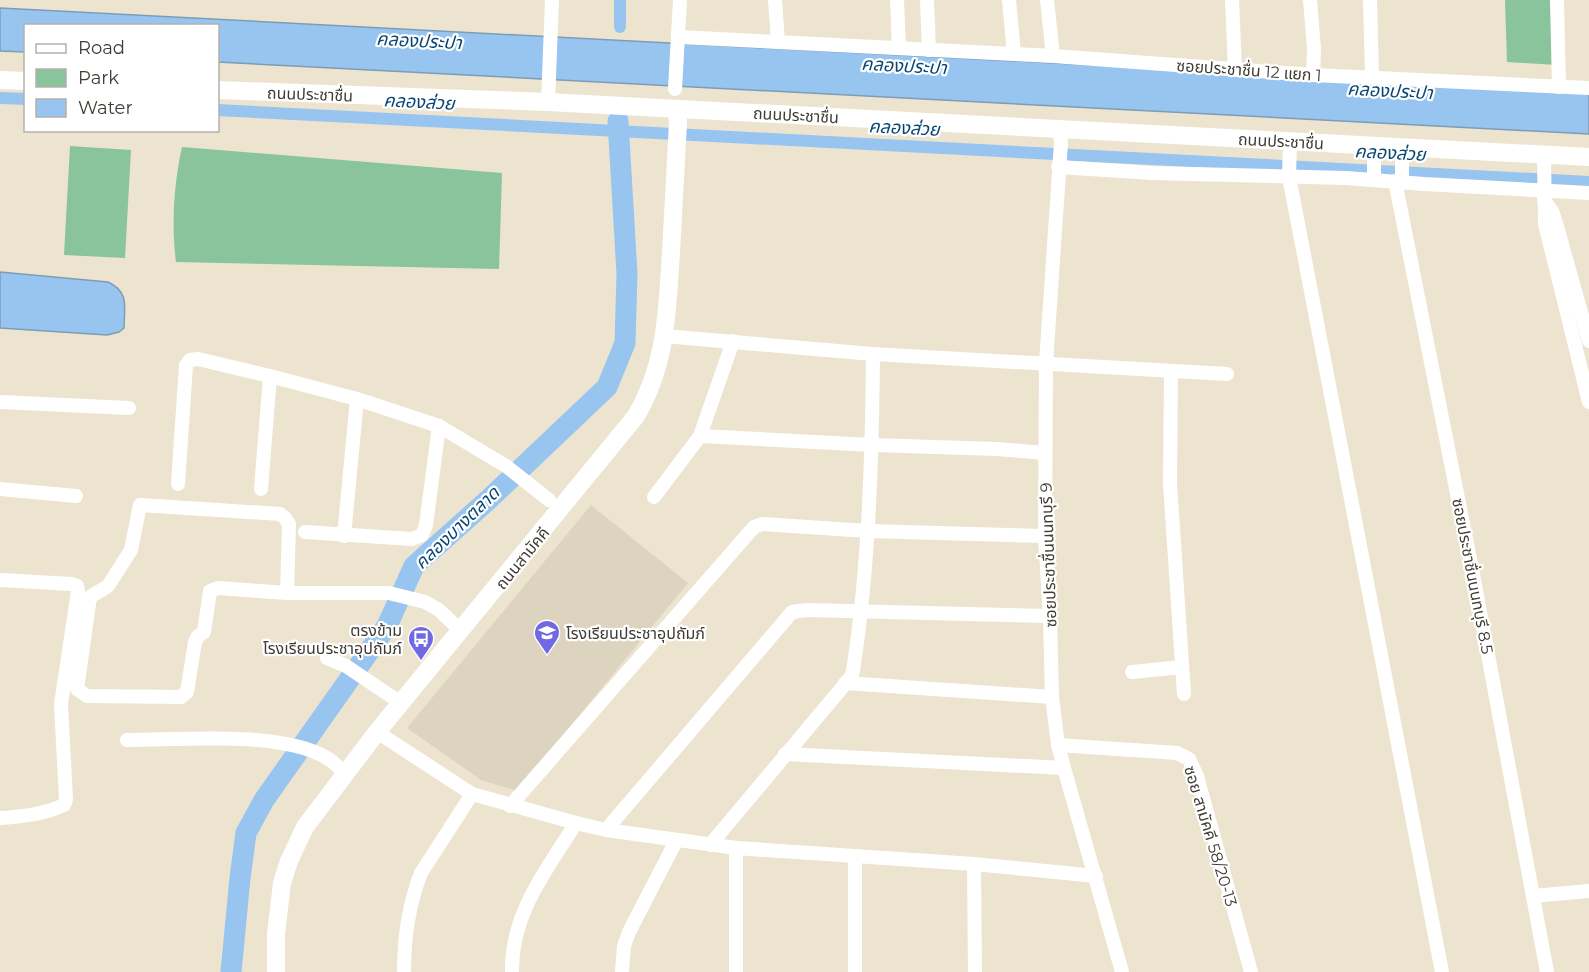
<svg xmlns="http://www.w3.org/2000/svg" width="1589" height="972" viewBox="0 0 1589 972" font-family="Montserrat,'Noto Sans Thai',sans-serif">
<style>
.education{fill:#dcd4bf}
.green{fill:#89c49d}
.water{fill:#97c5f0;stroke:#7d9cb7;stroke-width:1.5}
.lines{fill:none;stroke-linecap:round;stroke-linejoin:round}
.canal{stroke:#97c5f0;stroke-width:12}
.river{stroke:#97c5f0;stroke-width:21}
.street{stroke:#fff;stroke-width:14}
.secondary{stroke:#fff;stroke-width:18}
.labels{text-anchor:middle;stroke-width:4.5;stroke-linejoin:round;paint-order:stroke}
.street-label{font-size:16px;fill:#3f3c33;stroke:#fff}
.poi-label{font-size:16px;fill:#3f3c33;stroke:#fff;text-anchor:end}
.water-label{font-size:18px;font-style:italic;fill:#084773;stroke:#fff}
</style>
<rect width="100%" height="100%" fill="#ede4cf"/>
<!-- education -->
<polygon class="education" points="591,505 688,583 517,791 481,780 407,728"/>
<!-- green -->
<g class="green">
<polygon points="1505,0 1554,0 1557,65 1507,62"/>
<polygon points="70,146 131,150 125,258 64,255"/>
<path d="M 182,147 L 502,173 L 499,269 L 176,262 C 171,225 174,183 182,147 Z"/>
</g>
<!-- water -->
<g class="water">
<polygon points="0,8 1589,91 1589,134 218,62 218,26 26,26 25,52 0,51"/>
<path d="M 0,272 L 108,282 C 130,292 124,308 124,328 L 119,332 L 107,335 L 0,328 Z"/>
</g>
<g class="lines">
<!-- canal -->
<g class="canal">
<polyline points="620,27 620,0"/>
<polyline points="0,98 26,99"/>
<polyline points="218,110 1589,182"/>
</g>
<!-- river -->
<polyline class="river" points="231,972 240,878 246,833 264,800 387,626 414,566 488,500 607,387 625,343 627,274 618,121"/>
<!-- street -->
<g class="street">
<polyline points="775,0 778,42"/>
<polyline points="897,0 899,48"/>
<polyline points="927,0 929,50"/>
<polyline points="1009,0 1014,54"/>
<polyline points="1047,0 1053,56"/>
<polyline points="1232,0 1235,70"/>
<polyline points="1310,0 1314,49 1313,75"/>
<polyline points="1370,0 1372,76"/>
<polyline points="1557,0 1559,87"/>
<polyline points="678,37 1053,56 1313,75 1589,88"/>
<polyline points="675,89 680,0"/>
<polyline points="548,102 552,0"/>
<polyline points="1060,130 1061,143 1046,363 1045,536 1050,616 1052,697 1058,745 1064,768 1122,972"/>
<polyline points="1290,141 1289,177 1442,972"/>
<polyline points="1374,146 1374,180"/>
<polyline points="1544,154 1545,224 1589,402"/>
<polyline points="1058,167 1152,173 1346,178 1424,184 1589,193"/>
<polyline points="1395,181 1473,574 1547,972"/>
<polyline points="1402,183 1402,147"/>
<polyline points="1544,200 1552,211 1556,223 1589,341"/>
<polyline points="664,336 873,354 1227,374"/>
<polyline points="1171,371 1170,483 1184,694"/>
<polyline points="0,402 129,408"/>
<polyline points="700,436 872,445 997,449 1045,453"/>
<polyline points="178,484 186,365 190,360 198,359 270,376 357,399 439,426 506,466 549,500"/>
<polyline points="0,489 76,496"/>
<polyline points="261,489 270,376"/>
<polyline points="654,497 700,436 733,341"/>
<polyline points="305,532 412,539 422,535 426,525 439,426"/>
<polyline points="344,536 357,399"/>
<path d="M 0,580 L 72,584 L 77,586 L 78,591 L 61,704 L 66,800 L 64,805 C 45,814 21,817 0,818"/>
<polyline points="287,593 289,524 285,518 280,514 140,505 131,550 108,586 90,597 77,689 87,696 181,697 187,692 195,642 198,636 204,632 210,591 218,588 287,593 389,593 425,602 439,610 461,631"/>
<polyline points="327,658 346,666 401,703"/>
<polyline points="1132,672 1182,667"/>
<polyline points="845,683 1052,697"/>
<polyline points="377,732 472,794 576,823 606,830 736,848 974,864 1096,876"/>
<path d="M 127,740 C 181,740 281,730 327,758 C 334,762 339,768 345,773"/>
<polyline points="1058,745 1177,753 1189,759 1197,776 1251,972"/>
<polyline points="785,754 1064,768"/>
<polyline points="510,806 754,527 762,524 868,531 1045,536"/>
<polyline points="606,830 792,612 807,610 1050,616"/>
<path d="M 710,845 L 851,677 L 853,671 C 869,566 872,460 873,354"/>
<polyline points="736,848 736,972"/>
<polyline points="855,857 855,972"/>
<polyline points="974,864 975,972"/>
<polyline points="1533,896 1589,891"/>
<path d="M 404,972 C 404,937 408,906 421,873 L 472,794"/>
<path d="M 512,972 C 511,913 546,871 576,823"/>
<polyline points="622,972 624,946 629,932 676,841"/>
</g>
<!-- secondary -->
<g class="secondary">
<polyline points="0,80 26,81"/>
<polyline points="218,90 548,102 1589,157"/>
<path d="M 276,972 L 276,934 L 282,883 L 289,861 L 305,827 L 377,732 L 636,416 C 667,364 667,310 671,252 C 673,209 676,166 678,123 L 677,109"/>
</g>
</g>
<!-- icons -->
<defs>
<symbol id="school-pin" viewBox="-11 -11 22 30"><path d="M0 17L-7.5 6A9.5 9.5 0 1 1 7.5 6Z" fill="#7169e4" stroke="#fff"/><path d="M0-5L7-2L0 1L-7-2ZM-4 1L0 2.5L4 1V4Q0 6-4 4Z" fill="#fff"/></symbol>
<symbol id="bus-pin" viewBox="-11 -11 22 30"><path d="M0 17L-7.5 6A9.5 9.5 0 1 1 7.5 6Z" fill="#7169e4" stroke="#fff"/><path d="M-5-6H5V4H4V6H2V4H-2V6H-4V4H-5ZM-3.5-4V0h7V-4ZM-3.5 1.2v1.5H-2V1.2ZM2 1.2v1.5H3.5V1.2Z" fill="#fff"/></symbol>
</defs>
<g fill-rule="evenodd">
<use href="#school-pin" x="532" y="618" width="30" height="40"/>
<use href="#bus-pin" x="406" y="624" width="30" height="40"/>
</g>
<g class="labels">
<!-- street labels -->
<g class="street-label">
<text transform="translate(1249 70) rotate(4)" y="6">ซอยประชาชื่น 12 แยก 1</text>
<text transform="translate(310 94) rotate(2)" y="6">ถนนประชาชื่น</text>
<text transform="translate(796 115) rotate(3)" y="6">ถนนประชาชื่น</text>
<text transform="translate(1281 141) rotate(3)" y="6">ถนนประชาชื่น</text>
<text transform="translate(1048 555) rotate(-92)" y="6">ซอยประชาชื่นนนทบุรี 9</text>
<text transform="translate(522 558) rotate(-51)" y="6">ถนนสามัคคี</text>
<text transform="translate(1473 576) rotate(79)" y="6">ซอยประชาชื่นนนทบุรี 8.5</text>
<text transform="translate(1211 836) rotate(73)" y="6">ซอย สามัคคี 58/20-13</text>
</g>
<!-- poi labels -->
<g class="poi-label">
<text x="402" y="636">ตรงข้าม<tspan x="402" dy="18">โรงเรียนประชาอุปถัมภ์</tspan></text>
<text x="566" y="639" text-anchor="start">โรงเรียนประชาอุปถัมภ์</text>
</g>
<!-- water labels -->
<g class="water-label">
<text transform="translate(419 41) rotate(3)" y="6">คลองประปา</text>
<text transform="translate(904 66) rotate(3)" y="6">คลองประปา</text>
<text transform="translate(1390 91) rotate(3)" y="6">คลองประปา</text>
<text transform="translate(419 102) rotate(3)" y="6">คลองส่วย</text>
<text transform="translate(904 128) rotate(3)" y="6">คลองส่วย</text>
<text transform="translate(1390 153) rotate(3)" y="6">คลองส่วย</text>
<text transform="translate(457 528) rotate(-44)" y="6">คลองบางตลาด</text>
</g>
</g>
<!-- legend -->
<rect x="24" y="24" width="195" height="108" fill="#ffffff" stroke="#b2b1ad" stroke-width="1.5"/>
<rect x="36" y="44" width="30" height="9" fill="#ffffff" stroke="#b2b1ad" stroke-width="1.5"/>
<text x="78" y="54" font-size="18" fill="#3f3c33">Road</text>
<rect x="36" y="69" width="30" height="18" fill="#89c49d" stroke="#b2b1ad" stroke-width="1.5"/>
<text x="78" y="84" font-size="18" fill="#3f3c33">Park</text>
<rect x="36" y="99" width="30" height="18" fill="#97c5f0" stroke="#b2b1ad" stroke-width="1.5"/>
<text x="78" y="114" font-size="18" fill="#3f3c33">Water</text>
</svg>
